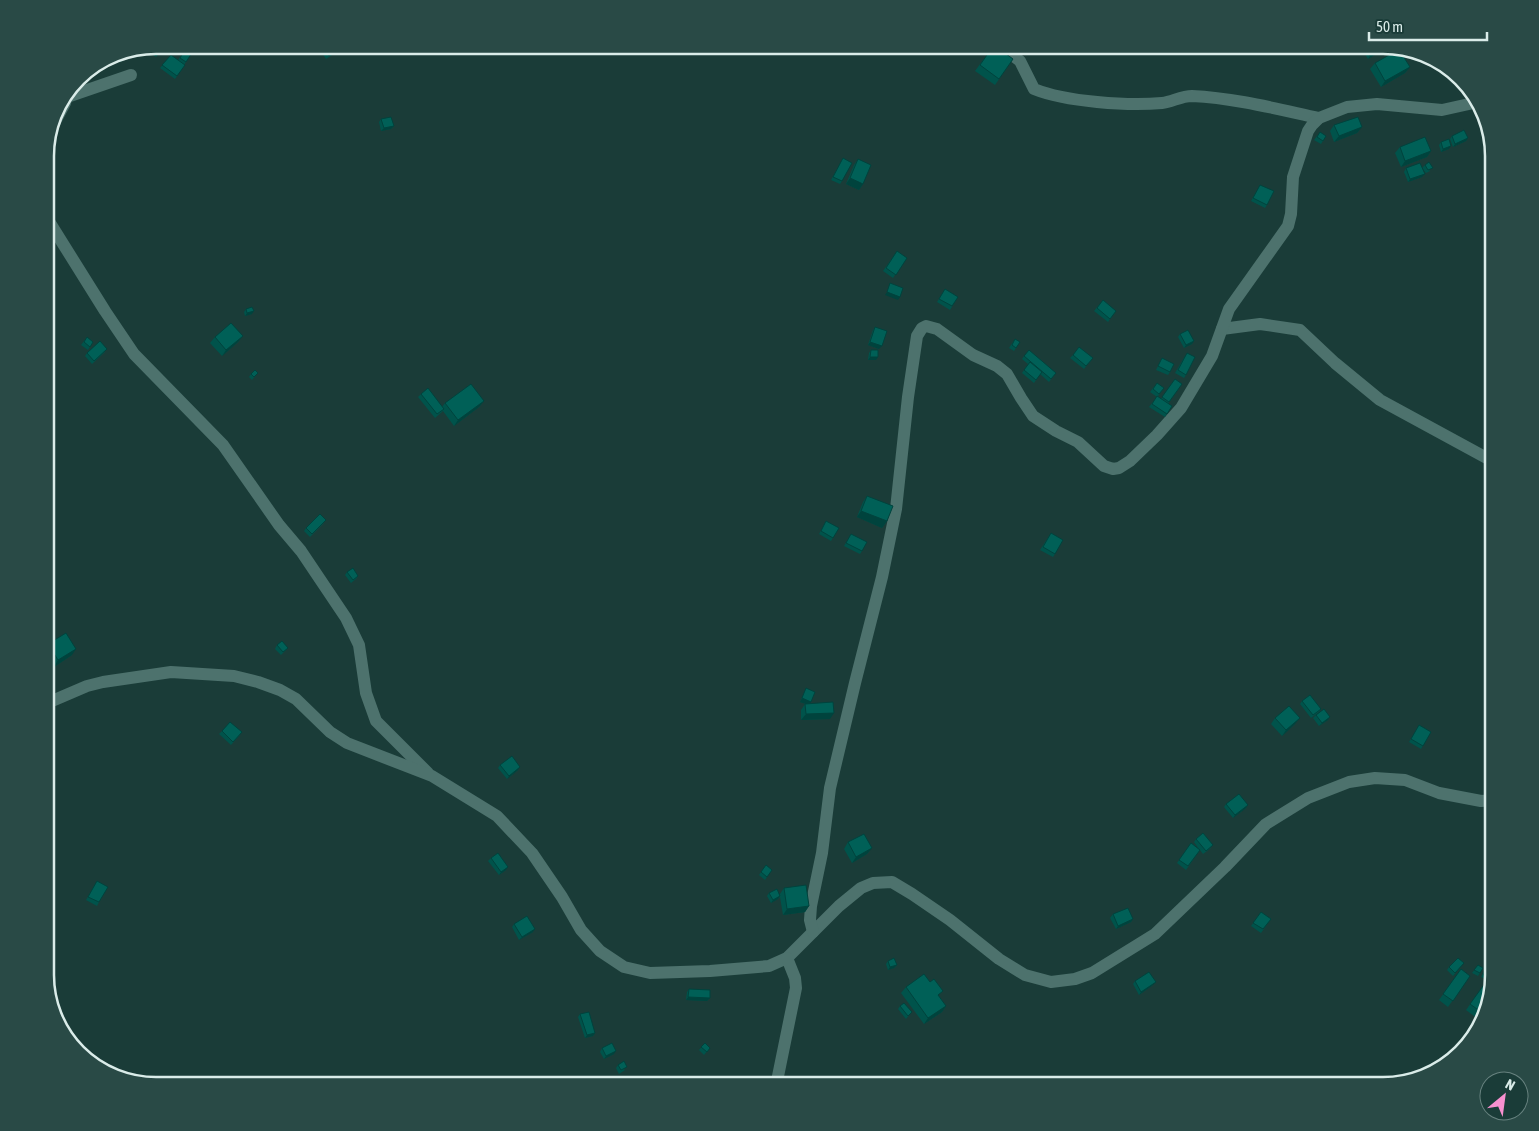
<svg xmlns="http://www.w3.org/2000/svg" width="1539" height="1131" viewBox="0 0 1539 1131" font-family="'Asap Condensed',sans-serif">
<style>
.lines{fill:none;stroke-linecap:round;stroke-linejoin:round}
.minor{stroke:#4d726d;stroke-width:12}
.wall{fill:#00534b}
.shaded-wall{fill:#00433d}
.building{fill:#006057;stroke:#00433d}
.rim{fill:none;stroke:#daece9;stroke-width:2.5}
</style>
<rect width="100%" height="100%" fill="#1a3c38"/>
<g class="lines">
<!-- minor -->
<g class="minor">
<path d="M 999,45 L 1020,61 L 1034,89 C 1066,102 1128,106 1162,103 C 1172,102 1181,96 1192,96 C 1235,98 1277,109 1319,118"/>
<polyline points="67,97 131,75"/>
<polyline points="50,131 65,103 68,92"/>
<polyline points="45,215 105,311 134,354 223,445 279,525 301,551 346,618 359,645 366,693 376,721 428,773"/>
<polyline points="1222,329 1260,324 1300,330 1335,363 1380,400 1494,462"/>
<polyline points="45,704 87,686 103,682 171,672 234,676 258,682 280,690 296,699 330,732 347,743 432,776 497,816 532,853 562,897 581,930 600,951 624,967 650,973 710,971 769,966 787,958 839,906 861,888 873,883 892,882 912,894 950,920 999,959 1025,975 1051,982 1075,979 1092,973 1155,934 1225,867 1266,824 1308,798 1349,782 1375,778 1405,780 1439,793 1481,801 1494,800"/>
<polyline points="813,932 810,920 811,906 822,853 830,788 855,683 882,577 896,509 908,397 917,336 922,328 926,326 937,329 973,355 997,366 1007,374 1021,398 1033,416 1056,431 1078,442 1104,466 1113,469 1119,468 1130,461 1157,435 1181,408 1212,356 1229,309 1288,226 1291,214 1293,177 1308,131 1312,125 1319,118 1347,107 1377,104 1442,110 1478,102"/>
<polyline points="776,1086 796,988 795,978 787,958"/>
</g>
</g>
<!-- wall -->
<g class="wall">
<polygon points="156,45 166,45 156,57 144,47"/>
<polygon points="175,45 185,45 181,51 174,47"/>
<polygon points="188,45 195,48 184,65 185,65 175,79 160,68 171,55 178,60"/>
<polygon points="296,45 314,45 307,54"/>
<polygon points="994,45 1013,59 995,85 975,71"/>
<polygon points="323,47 332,55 326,59 321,51"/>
<polygon points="1365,48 1384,49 1368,59 1363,51"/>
<polygon points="121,52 125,54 121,62 113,57 115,53"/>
<polygon points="1375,63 1410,67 1405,73 1381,87 1370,69"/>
<polygon points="381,119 394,126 391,129 381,131 379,122"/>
<polygon points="1334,125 1362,127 1357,133 1334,142 1330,131"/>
<polygon points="1320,132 1326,136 1321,144 1314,140"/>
<polygon points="1452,136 1468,138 1466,141 1453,147 1450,139"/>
<polygon points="1441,142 1449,149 1441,152 1439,145"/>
<polygon points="1400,147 1431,151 1427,157 1401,167 1395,153"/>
<polygon points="843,158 842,181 840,184 831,180"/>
<polygon points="858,159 863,184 859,190 846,184 854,165"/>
<polygon points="1425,165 1430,171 1426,173 1422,168"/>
<polygon points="1406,168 1422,177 1408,182 1404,172"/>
<polygon points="1260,185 1267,205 1265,208 1251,201"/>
<polygon points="897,251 907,258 893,278 883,271"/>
<polygon points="945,289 958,297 950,310 937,302"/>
<polygon points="1103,300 1116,311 1108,322 1094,311"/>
<polygon points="246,309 252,314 245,316 244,312"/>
<polygon points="875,327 879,349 868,345 873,330"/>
<polygon points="1180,334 1194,341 1192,344 1184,348 1178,337"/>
<polygon points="243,336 238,342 222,356 210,343 215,337"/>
<polygon points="87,337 93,342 88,350 81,345"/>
<polygon points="1015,339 1020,342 1014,351 1009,348"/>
<polygon points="871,350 876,360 868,360 869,353"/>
<polygon points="105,352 92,364 85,356 87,353"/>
<polygon points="1073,355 1093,358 1084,369 1070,358"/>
<polygon points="1024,356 1056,373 1049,382 1040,374 1034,383 1022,373 1028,364 1022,359"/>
<polygon points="1185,356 1186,375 1184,378 1175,373"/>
<polygon points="1162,358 1170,372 1168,375 1156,370"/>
<polygon points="258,373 252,380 249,377 251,374"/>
<polygon points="1175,379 1182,384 1168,404 1172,406 1165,417 1149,407 1157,397 1150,392 1157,383 1164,388 1158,396 1161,399"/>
<polygon points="421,394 442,407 445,403 484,401 479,407 454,426 443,411 435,418 418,397"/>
<polygon points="867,496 887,521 882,528 857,517 863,502"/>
<polygon points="826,521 839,528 831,541 819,534"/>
<polygon points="324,523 310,537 304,531 306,528"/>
<polygon points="851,534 862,551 860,554 844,546"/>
<polygon points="1049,536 1055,554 1053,557 1040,550"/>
<polygon points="347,572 358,576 356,579 351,583 345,575"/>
<polygon points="48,644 72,655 54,667 45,653 45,649"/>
<polygon points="277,645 288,648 281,655 275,649"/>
<polygon points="806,688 809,704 830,719 801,720 801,710 805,704 806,704 800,702"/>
<polygon points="1302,701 1321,709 1319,712 1311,718 1300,704"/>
<polygon points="1316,715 1328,720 1319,726 1313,718"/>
<polygon points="1275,718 1295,724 1282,736 1271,724"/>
<polygon points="1419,725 1431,732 1421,749 1409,742"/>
<polygon points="222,731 240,735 231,745 219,734"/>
<polygon points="500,765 518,770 507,779 498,768"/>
<polygon points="1226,804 1246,808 1233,818 1224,807"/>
<polygon points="1196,839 1211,848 1203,854 1200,850 1186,870 1177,863 1191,843 1199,849 1194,842"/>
<polygon points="848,842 872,848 867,854 852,863 844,849"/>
<polygon points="491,858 506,870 499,875 488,861"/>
<polygon points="766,865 772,870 765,880 759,875"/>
<polygon points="97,881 99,902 97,906 86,900"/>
<polygon points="784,888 809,906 805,912 783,915 780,897 778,899 771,903 767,896 769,893 780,896 780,894"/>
<polygon points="1261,912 1271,919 1261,933 1251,926"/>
<polygon points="1113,914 1133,919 1131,922 1116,929 1110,918"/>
<polygon points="514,924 533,932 519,940 512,927"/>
<polygon points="888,961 897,965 894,968 888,970 886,964"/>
<polygon points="1489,962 1492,978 1490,981 1481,977"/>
<polygon points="1464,963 1453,976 1447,970 1449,967"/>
<polygon points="1478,965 1483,968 1478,976 1472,973"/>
<polygon points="1461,969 1470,976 1448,1007 1439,1000"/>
<polygon points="1135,981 1153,985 1139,995 1133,984"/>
<polygon points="1483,986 1489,990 1481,1014 1478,1019 1466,1010"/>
<polygon points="906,987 939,996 946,1006 942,1012 924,1024 901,993"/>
<polygon points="689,989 710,998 707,1001 686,1000 687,992"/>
<polygon points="900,1006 912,1012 906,1019 898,1009"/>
<polygon points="580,1014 595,1033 593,1036 585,1038 578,1017"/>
<polygon points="705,1043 710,1048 704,1055 699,1050"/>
<polygon points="602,1048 614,1054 604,1059 600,1052"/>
<polygon points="618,1065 625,1070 619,1074 616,1068"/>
</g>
<!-- shaded-wall -->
<g class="shaded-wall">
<polygon points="1386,46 1384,49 1368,59 1370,56"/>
<polygon points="1410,67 1405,73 1381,87 1385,81"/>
<polygon points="394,126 391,129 381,131 384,128"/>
<polygon points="1362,127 1357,133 1334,142 1339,136"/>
<polygon points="1468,138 1466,141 1453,147 1455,144"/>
<polygon points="1451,146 1449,149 1441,152 1443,149"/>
<polygon points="1431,151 1427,157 1401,167 1405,161"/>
<polygon points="1425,174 1422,177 1408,182 1410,179"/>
<polygon points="850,178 863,184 859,190 846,184"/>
<polygon points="887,292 900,297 898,300 885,295"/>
<polygon points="254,311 252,314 245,316 247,313"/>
<polygon points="243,336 238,342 222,356 226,350"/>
<polygon points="1194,341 1192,344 1184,348 1186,345"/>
<polygon points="870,342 882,346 879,349 868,345"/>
<polygon points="870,357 878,357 876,360 868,360"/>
<polygon points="484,401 479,407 454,426 458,420"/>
<polygon points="861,511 887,521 882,528 857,517"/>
<polygon points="76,649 72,655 54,667 58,660"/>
<polygon points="802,698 811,702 809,705 800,702"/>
<polygon points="834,713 830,719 801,720 806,714"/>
<polygon points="1330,717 1328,720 1319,726 1322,723"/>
<polygon points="1300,718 1295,724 1282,736 1286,730"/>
<polygon points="520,767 518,770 507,779 509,776"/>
<polygon points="1248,805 1246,808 1233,818 1235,815"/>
<polygon points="872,848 867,854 852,863 856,857"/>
<polygon points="508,867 506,870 499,875 501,872"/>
<polygon points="780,896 778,899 771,903 773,900"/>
<polygon points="809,906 805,912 783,915 787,909"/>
<polygon points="1133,919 1131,922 1116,929 1118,926"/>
<polygon points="535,929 533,932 519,940 522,937"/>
<polygon points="897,965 894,968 888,970 890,967"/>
<polygon points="1156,982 1153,985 1139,995 1141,992"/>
<polygon points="688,997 710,998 707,1001 686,1000"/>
<polygon points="946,1006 942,1012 924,1024 928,1018"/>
<polygon points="595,1033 593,1036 585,1038 587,1035"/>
<polygon points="616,1051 614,1054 604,1059 606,1056"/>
</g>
<!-- building -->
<g class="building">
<polygon points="156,45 166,45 160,51 154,46"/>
<polygon points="178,45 185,45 184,48"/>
<polygon points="188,45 190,45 195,48 186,62 180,58"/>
<polygon points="302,45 314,45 309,51"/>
<polygon points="327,45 329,45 334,52 329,56 323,47"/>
<polygon points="994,45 1013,59 999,79 980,65"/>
<polygon points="1370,45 1383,45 1386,46 1370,56 1365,48"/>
<polygon points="1398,50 1400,51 1410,67 1385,81 1375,63"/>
<polygon points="121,52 125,54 123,59 115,54 116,53"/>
<polygon points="171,55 185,65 177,76 162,65"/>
<polygon points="391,117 394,126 384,128 381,119"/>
<polygon points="1358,117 1362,127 1339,136 1334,125"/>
<polygon points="1464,130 1468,138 1455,144 1452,136"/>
<polygon points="1320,132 1326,136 1323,141 1317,137"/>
<polygon points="1425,137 1431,151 1405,161 1400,147"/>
<polygon points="1449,139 1451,146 1443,149 1441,142"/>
<polygon points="843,158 852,163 842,181 833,177"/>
<polygon points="858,159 871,165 863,184 850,178"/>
<polygon points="1429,162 1433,168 1428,170 1425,165"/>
<polygon points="1420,163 1425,174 1410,179 1406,168"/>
<polygon points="1260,185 1274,191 1267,205 1253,198"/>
<polygon points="897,251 907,258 896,275 886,268"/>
<polygon points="890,283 903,288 900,297 887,292"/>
<polygon points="945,289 958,297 952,306 939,299"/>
<polygon points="1103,300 1116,311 1110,319 1097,308"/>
<polygon points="252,307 254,311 247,313 246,309"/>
<polygon points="231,323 243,336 226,350 215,337"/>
<polygon points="875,327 887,331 882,346 870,342"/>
<polygon points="1188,330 1194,341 1186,345 1180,334"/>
<polygon points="87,337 93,342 90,347 84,342"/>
<polygon points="1015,339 1020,342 1016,348 1012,345"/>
<polygon points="100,341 107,349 94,361 87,353"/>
<polygon points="1079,347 1093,358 1086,366 1073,355"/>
<polygon points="871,350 878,350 878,357 870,357"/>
<polygon points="1029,350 1056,373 1051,379 1024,356"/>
<polygon points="1187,353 1195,357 1186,375 1178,370"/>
<polygon points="1162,358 1174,364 1170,372 1158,366"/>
<polygon points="1030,362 1042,372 1036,380 1024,370"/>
<polygon points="255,370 258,373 254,377 251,374"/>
<polygon points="1175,379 1182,384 1169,402 1162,397"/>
<polygon points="1157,383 1164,388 1159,394 1153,389"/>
<polygon points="471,384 484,401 458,420 445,403"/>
<polygon points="428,388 444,409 437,414 421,394"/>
<polygon points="1157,396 1172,406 1167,414 1152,404"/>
<polygon points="867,496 893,506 887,521 861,511"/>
<polygon points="320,514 326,520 312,534 306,528"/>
<polygon points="826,521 839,528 833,538 821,531"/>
<polygon points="1051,533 1063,540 1055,554 1043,547"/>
<polygon points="851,534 867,542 862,551 846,543"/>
<polygon points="353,568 358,576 353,580 347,572"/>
<polygon points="45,622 46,622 50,628 45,631"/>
<polygon points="66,633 76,649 58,660 48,644"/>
<polygon points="282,641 288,648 283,652 277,645"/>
<polygon points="806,688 815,692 811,702 802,698"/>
<polygon points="1310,695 1321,709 1313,715 1302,701"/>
<polygon points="833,702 834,713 806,714 805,704"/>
<polygon points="1289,706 1300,718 1286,730 1275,718"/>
<polygon points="1324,709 1330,717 1322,723 1316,715"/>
<polygon points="230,722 242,732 233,742 222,731"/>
<polygon points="1419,725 1431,732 1423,746 1411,739"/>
<polygon points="512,756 520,767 509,776 500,765"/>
<polygon points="1239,794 1248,805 1235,815 1226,804"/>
<polygon points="1203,833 1213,845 1206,851 1196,839"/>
<polygon points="864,834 872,848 856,857 848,842"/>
<polygon points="1191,843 1200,850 1188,866 1179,860"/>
<polygon points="498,853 508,867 501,872 491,858"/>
<polygon points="766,865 772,870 767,877 761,872"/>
<polygon points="97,881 108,887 99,902 88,897"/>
<polygon points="806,885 809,906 787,909 784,888"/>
<polygon points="777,889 780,896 773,900 769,893"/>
<polygon points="1128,908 1133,919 1118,926 1113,914"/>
<polygon points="1261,912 1271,919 1263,929 1253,923"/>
<polygon points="527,916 535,929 522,937 514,924"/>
<polygon points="894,958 897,965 890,967 888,961"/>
<polygon points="1458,958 1464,963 1455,973 1449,967"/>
<polygon points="1489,962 1494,965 1494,974 1492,978 1483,974"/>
<polygon points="1478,965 1483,968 1480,973 1474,970"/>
<polygon points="1461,969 1470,976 1453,1001 1443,994"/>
<polygon points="1149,972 1156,982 1141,992 1135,981"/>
<polygon points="924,974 930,982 934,979 943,991 938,995 946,1006 928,1018 906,987"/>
<polygon points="1483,986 1489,990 1481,1012 1470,1004"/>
<polygon points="689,989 710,990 710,998 688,997"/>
<polygon points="904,1003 912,1012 908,1016 900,1006"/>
<polygon points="589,1012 595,1033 587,1035 580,1014"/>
<polygon points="612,1043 616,1051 606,1056 602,1048"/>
<polygon points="705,1043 710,1048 707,1052 701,1047"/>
<polygon points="624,1061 627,1067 621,1070 618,1065"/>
<polygon points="1415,1076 1417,1078 1411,1079"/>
<polygon points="1329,1080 1334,1086 1320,1086"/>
</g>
<!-- crop -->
<path d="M0 0H1539V1131H0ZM156 54H1383A102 102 0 0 1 1485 156V975A102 102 0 0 1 1383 1077H156A102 102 0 0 1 54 975V156A102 102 0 0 1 156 54Z" fill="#294a46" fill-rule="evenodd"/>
<path class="rim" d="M156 54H1383A102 102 0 0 1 1485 156V975A102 102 0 0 1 1383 1077H156A102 102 0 0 1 54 975V156A102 102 0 0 1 156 54Z"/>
<!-- north arrow -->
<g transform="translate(1504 1096) rotate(29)"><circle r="24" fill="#1a3c38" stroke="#67827f"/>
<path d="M0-4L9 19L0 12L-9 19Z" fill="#f790cf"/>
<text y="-8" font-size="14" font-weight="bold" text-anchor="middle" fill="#daece9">N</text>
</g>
<!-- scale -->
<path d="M1369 32v8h118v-8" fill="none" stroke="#daece9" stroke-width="2.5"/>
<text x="1376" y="32" font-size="15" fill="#daece9" stroke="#1a3c38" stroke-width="4" paint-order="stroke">50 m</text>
</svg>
